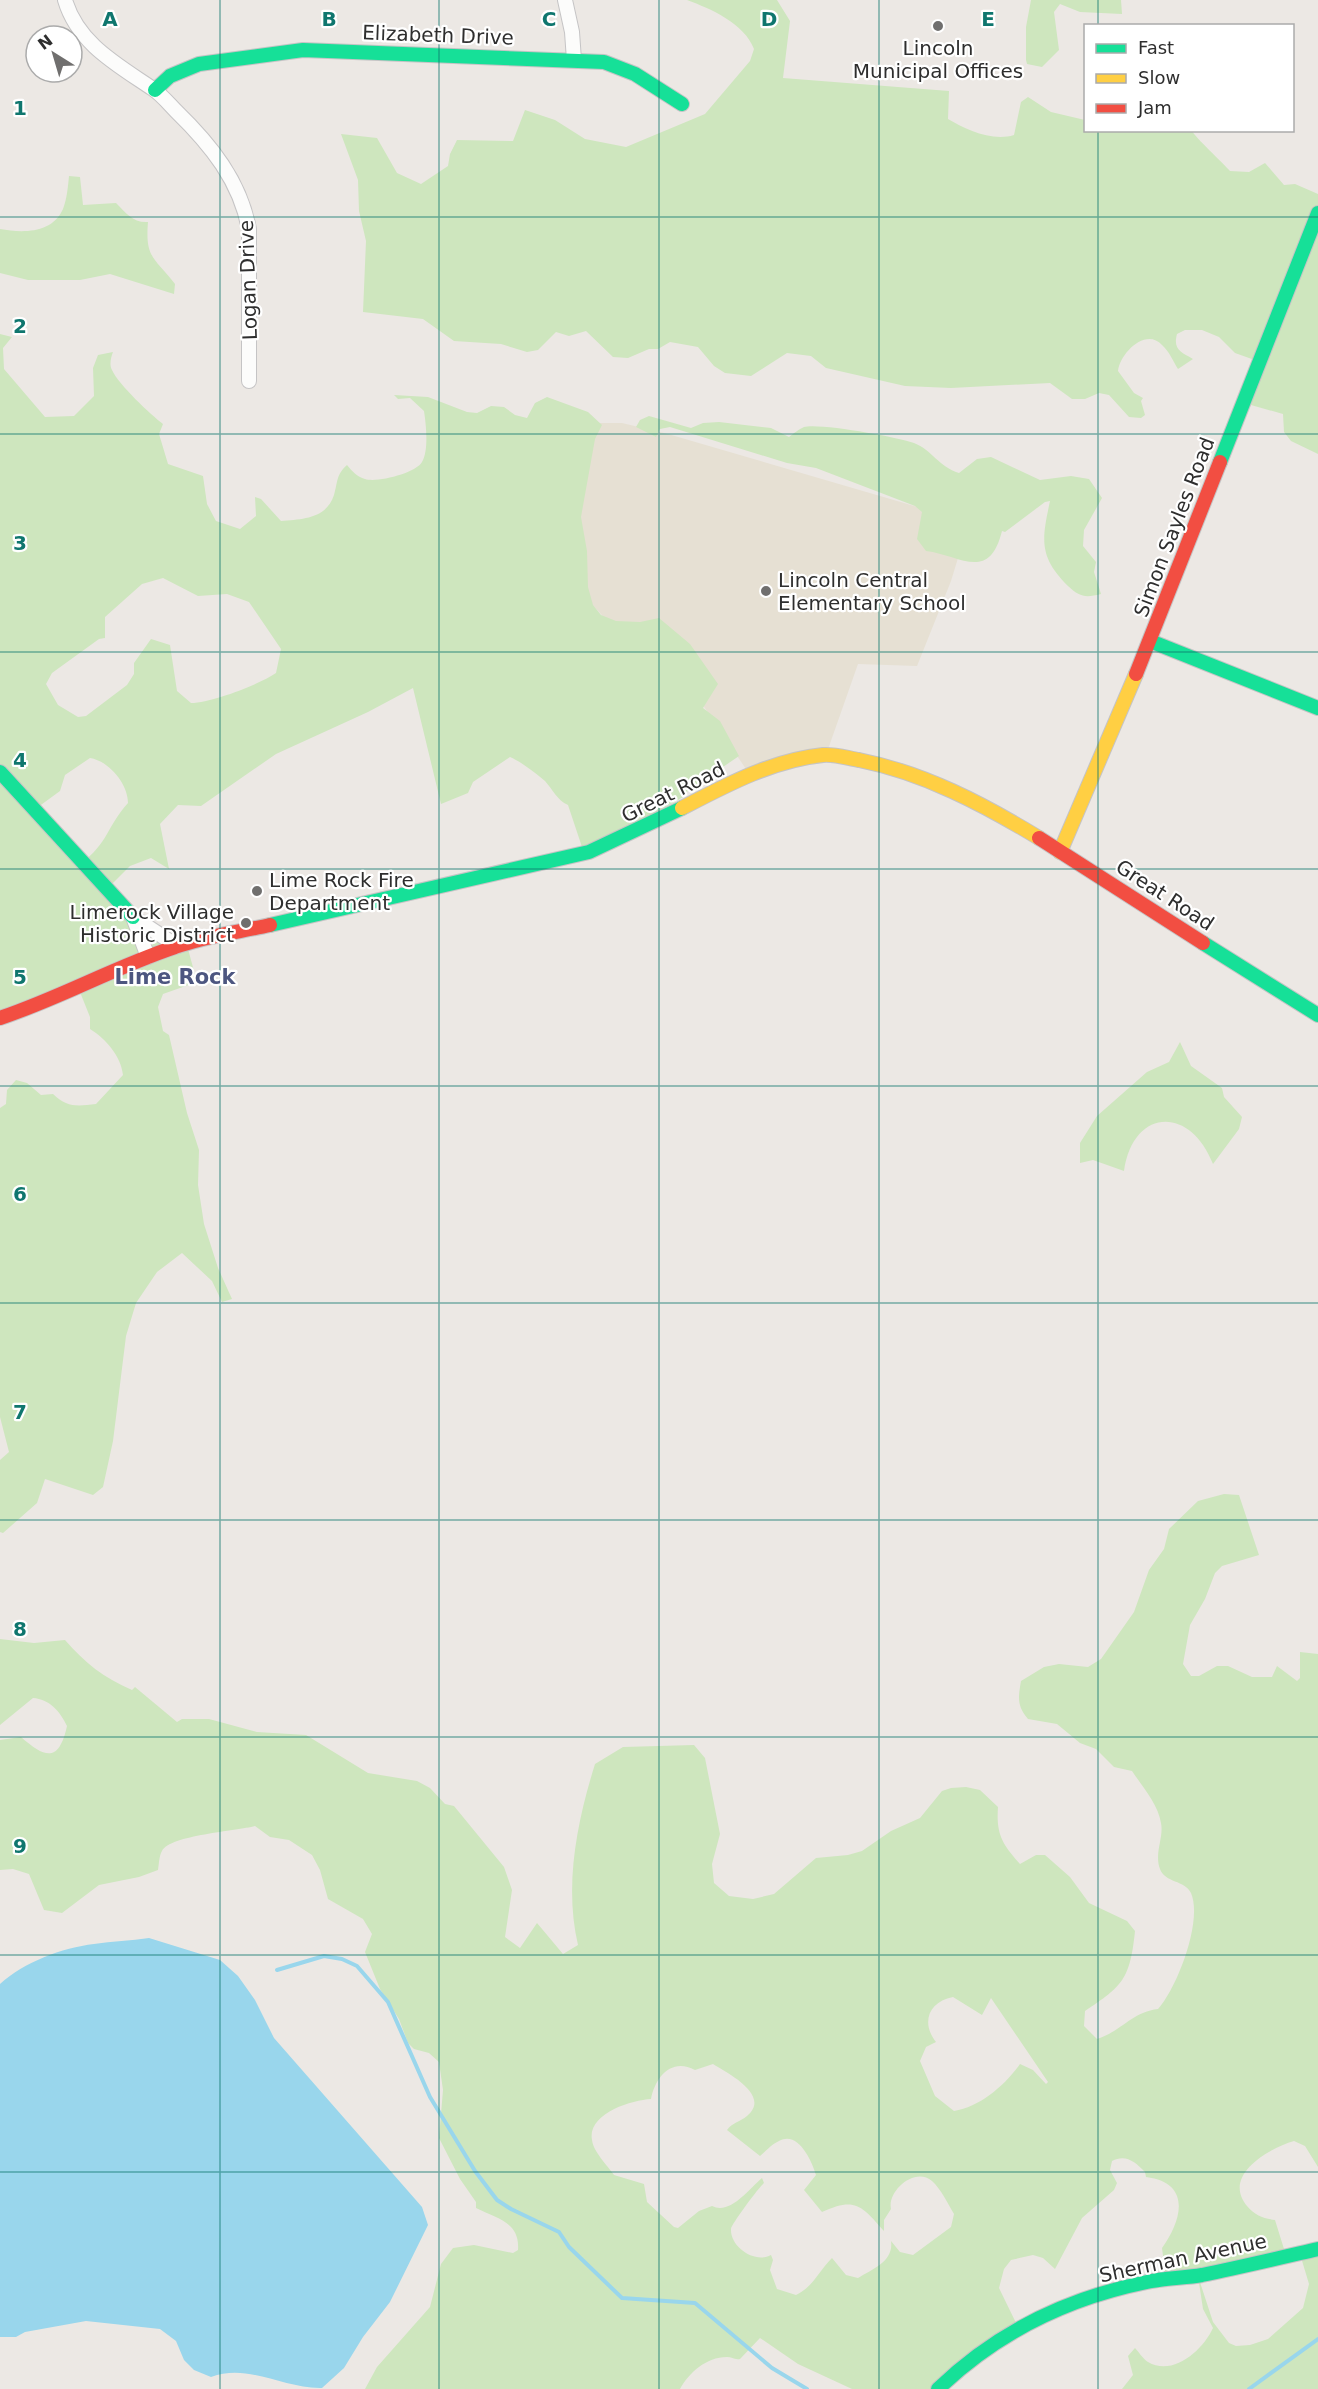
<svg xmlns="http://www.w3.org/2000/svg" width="1318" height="2389" viewBox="0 0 1318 2389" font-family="'DejaVu Sans',sans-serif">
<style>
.education{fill:#e6e0d3}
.green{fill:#cee6be;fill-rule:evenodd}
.water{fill:#99d6ec}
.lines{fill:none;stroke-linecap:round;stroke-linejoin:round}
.stream{stroke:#99d6ec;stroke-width:4}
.street-casing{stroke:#c5c4c5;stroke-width:16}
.fast-casing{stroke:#c5c4c5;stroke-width:16}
.slow-casing{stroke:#c5c4c5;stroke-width:16}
.jam-casing{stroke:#c5c4c5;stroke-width:16}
.street{stroke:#fcfcfb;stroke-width:14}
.fast{stroke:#16e098;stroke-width:14}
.slow{stroke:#ffcf43;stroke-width:14}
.jam{stroke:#f24e42;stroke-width:14}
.grid{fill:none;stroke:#0f766e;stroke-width:1.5;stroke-opacity:0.55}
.poi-dot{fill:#706f6e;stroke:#fff;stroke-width:2}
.labels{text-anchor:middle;stroke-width:4.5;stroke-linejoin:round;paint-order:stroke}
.street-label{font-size:20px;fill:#2e2e2e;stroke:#fff}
.poi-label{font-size:20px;fill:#2e2e2e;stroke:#fff;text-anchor:start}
.neighbourhood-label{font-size:21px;font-weight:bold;fill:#4d5680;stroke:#fff}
.grid-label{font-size:20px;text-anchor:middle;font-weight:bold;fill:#0f766e;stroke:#fff;stroke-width:4.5;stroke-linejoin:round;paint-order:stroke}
</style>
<rect width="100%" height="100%" fill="#ece8e4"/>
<!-- education -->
<polygon class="education" points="594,423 622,423 668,434 969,522 951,581 917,666 858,664 826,755 750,775 663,646 610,624 589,601 574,546"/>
<!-- green -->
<g class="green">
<path d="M 687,0 L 777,0 L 790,21 L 783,78 L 949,91 L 948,119 C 965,129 992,142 1014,135 L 1021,102 L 1028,97 L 1051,112 L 1085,120 L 1086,130 L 1192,131 C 1194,136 1223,163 1230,171 L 1249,172 L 1265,163 L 1284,185 L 1295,184 L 1318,194 L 1318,454 L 1291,441 L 1284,432 L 1283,414 L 1251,405 L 1263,363 L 1235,353 L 1219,337 L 1202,330 L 1185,330 L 1177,334 C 1173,349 1180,352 1193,359 L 1178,369 C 1173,361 1169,351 1162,345 C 1146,327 1120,353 1118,371 L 1134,393 L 1143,398 L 1141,401 L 1145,415 L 1141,418 L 1129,417 L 1109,395 L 1099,393 L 1085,399 L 1072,399 L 1050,383 L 951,388 L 905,386 L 826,368 L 811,356 L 787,353 L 751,376 L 725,373 L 714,366 L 698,347 L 670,342 L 658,349 L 649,349 L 628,358 L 613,357 L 586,331 L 569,336 L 556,332 L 538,350 L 527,352 L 501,344 L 454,341 L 423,319 L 363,312 L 366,241 L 359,211 L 358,180 L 341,134 L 377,138 L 397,173 L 421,184 L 448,166 L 450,154 L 457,140 L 513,141 L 525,110 L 555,120 L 585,139 L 626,147 L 705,114 L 750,61 L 754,49 C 744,23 711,9 687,0 Z"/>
<polygon points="1031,0 1121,0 1122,14 1080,12 1060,4 1054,12 1059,50 1042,67 1027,64 1026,60 1026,27"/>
<path d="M 69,176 L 80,177 L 83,205 L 116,203 C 126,213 133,223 148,222 C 145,258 154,257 175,284 L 174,294 L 110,274 L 80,280 L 28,280 L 0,273 L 0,229 C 22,233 52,234 63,209 C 67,199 68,186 69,176 Z"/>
<path d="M 0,334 L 12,337 L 3,348 L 4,369 L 45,417 L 74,416 L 94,396 L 93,368 L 98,355 L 113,352 C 111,357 109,365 112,370 C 118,384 151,415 163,424 L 159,434 L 168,464 L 203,476 L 207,504 L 216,521 L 240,529 L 256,516 L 255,497 L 261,499 L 281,521 C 303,519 326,519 334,495 C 338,481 336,475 347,465 C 352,471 357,477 365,479 C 377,483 416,473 422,462 C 429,450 426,424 424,411 L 410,398 L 398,399 L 394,395 L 428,397 L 467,412 L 477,413 L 491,406 L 504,407 L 515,415 L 527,418 L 535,403 L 547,397 L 588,412 L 602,425 L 595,439 L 581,517 L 587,551 L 588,587 L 593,605 L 601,615 L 616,621 L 640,622 L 659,618 L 690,644 L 718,684 L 703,708 L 720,721 L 739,756 L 685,793 L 685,796 L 584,853 L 568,805 C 557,800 553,790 545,781 C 537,774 520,761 510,757 L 473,782 L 468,793 L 441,804 L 413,688 L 368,712 L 276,754 L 201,806 L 178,805 L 160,824 L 169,869 L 151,858 L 130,866 L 107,889 L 188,949 L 197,982 L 163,994 L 158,1007 L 163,1031 L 169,1035 L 187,1113 L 199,1150 L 198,1185 L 204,1224 L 218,1268 L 232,1299 L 222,1302 L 212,1281 L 182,1253 L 157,1272 L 136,1303 L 126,1336 L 113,1441 L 103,1487 L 93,1495 L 45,1479 L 37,1503 L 3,1533 L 0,1532 L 0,1460 L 9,1452 L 0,1417 L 0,1108 L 6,1104 L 7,1090 L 16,1080 L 27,1083 L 41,1095 L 53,1094 C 67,1108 78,1106 96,1104 L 123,1075 C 121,1056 106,1039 90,1029 L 90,1017 L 80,992 L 0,1020 ZM 163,578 L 198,596 L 227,594 L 249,602 L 281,649 L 276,673 C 258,685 213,702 191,703 L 177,691 L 170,645 L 151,639 L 134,663 L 134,674 L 127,685 L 86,716 L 78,717 L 58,705 L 46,684 L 52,673 L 99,639 L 105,638 L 105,617 L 142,584 ZM 90,758 C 109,761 128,784 128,803 C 107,826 108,844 81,863 L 34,810 L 60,791 L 65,775 Z"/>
<path d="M 649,416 L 691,428 L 703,423 L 719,422 L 771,428 L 789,437 C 793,434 799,429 804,427 C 820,423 897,437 914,443 C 932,450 939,467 959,473 L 977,459 L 991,457 L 1040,480 L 1071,476 L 1089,479 L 1102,498 L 1084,530 L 1083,546 L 1096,562 L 1094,572 L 1101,594 C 1085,598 1080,597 1068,586 C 1038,556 1042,539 1050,501 L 1045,502 L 1005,532 L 1002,531 C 989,583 960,555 926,551 L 917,539 L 922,512 L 915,506 L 816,468 L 787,463 L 670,427 L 660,429 L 656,437 L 636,427 L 640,420 Z"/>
<path d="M 1180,1042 L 1191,1066 L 1222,1088 L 1224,1097 L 1242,1117 L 1239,1129 L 1213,1164 C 1190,1105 1133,1108 1124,1171 L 1093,1160 L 1080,1163 L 1080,1143 L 1097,1116 L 1147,1072 L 1169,1062 Z"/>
<path d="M 1224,1494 L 1239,1495 L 1259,1555 L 1222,1566 L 1215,1573 L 1205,1599 L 1190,1625 L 1183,1664 L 1191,1676 L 1199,1676 L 1217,1666 L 1228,1666 L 1252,1677 L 1272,1677 L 1277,1666 L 1297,1681 L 1300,1678 L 1300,1652 L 1318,1654 L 1318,2167 L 1305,2146 L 1294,2141 C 1267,2149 1222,2176 1247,2206 C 1256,2216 1262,2218 1275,2220 L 1284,2249 L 1166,2279 L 1162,2248 C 1182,2220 1192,2183 1146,2177 L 1145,2172 C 1135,2162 1126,2154 1112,2161 L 1110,2170 L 1117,2183 L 1114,2190 L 1082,2218 L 1055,2269 L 1043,2258 L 1033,2255 L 1011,2260 L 1004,2269 L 999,2288 L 1019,2329 L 930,2389 L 852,2389 L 798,2364 L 760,2338 L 740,2359 C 734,2360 732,2357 727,2357 C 706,2357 689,2373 680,2389 L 365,2389 L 377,2367 L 430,2307 L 441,2264 L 453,2248 L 474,2245 L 513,2253 L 518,2250 C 520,2222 498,2219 476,2208 L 476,2202 L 460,2179 L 439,2138 L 443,2090 L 439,2062 L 429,2053 L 414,2049 L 408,2043 L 399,2019 L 380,1989 L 365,1952 L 372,1934 L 363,1919 L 328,1899 L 320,1870 L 312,1855 L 289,1840 L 270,1837 L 255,1826 C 237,1831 170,1835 162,1851 C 159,1856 159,1864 158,1870 L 139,1877 L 99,1885 L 62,1913 L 44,1910 L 29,1874 L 13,1869 L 0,1870 L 0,1740 L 21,1737 C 46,1759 59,1762 67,1726 C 60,1711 49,1699 33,1698 L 0,1725 L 0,1639 L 34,1643 L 65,1640 C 85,1663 104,1678 132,1690 L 135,1687 L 177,1722 L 182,1719 L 209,1719 L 257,1732 L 306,1735 L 368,1773 L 417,1781 L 430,1788 L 445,1804 L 454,1806 L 504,1867 L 512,1890 L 505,1937 L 520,1948 L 537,1923 L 563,1954 L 578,1945 C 564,1885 577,1822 595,1764 L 623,1747 L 694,1745 L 705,1758 L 720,1834 L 712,1864 L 714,1883 L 729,1896 L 753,1899 L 774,1894 L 816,1858 L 848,1855 L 862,1851 L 891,1831 L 920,1818 L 942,1791 L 951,1788 L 966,1787 L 980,1790 L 998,1807 C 996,1834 1002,1844 1020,1864 L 1036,1855 L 1045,1855 L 1070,1877 L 1089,1903 L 1127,1921 L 1135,1931 C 1130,1979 1123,1986 1085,2011 L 1084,2026 L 1097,2039 C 1122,2031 1132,2012 1158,2009 C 1177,1988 1203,1921 1191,1893 C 1185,1880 1165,1883 1160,1869 C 1154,1853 1164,1838 1161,1823 C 1158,1804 1142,1786 1132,1771 L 1114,1767 L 1096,1749 L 1080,1743 L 1057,1724 L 1028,1719 C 1017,1706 1018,1698 1021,1681 L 1044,1667 L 1059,1664 L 1088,1667 L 1101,1659 L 1134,1612 L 1149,1570 L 1164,1549 L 1169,1529 L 1198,1501 ZM 953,1997 L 982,2015 L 991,1998 L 1048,2082 L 1046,2084 L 1033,2070 L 1020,2064 C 1005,2085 980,2107 954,2111 L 935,2096 L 920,2061 L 926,2047 L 936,2042 C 921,2023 928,2002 953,1997 ZM 713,2064 C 727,2073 772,2095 747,2116 C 740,2122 733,2122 727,2130 L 760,2156 C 766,2151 772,2144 779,2141 C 798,2130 812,2161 816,2175 L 804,2190 L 822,2212 C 855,2197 861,2205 884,2231 L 884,2220 L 891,2209 C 887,2191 915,2166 932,2181 C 941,2189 948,2204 954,2214 L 951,2227 L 913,2255 L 900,2252 L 891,2241 C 894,2261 873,2269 858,2278 L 846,2275 L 832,2258 C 818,2272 814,2286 796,2295 L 777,2289 L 770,2270 L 773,2260 L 771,2255 C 755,2264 730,2247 731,2229 C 731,2225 759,2187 764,2183 L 762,2178 C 748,2190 730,2215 712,2206 L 699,2211 L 678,2228 L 674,2227 L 647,2202 L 644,2184 L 614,2175 C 607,2165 593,2151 592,2140 C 587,2114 631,2100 651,2099 C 655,2078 671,2057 695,2070 Z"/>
<path d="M 1318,2252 L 1318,2389 L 1122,2389 L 1133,2375 L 1128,2356 L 1135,2348 C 1139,2352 1143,2359 1148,2362 C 1173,2377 1203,2350 1213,2328 L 1203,2309 L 1198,2276 L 1213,2322 L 1229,2343 L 1236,2346 L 1250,2345 L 1268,2339 L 1303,2308 L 1309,2284 L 1300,2254 Z"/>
</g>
<!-- water -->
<path class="water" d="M 149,1938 L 220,1960 L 238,1976 L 255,2000 L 274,2038 L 422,2207 L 428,2225 L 390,2302 L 363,2337 L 344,2368 L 322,2388 C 284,2389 249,2363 211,2377 L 194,2370 L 184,2360 L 176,2341 L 160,2329 L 86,2321 L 25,2332 L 16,2337 L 0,2337 L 0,1984 C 24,1962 62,1948 94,1944 C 112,1941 131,1941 149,1938 Z"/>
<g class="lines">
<!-- stream -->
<g class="stream">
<polyline points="277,1970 324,1956 342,1959 357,1966 388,2002 430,2097 475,2171 497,2200 511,2209 559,2232 569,2247 622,2298 695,2303 772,2368 807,2389"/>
<polyline points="1249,2389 1318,2339"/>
</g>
<defs>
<g id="street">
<path d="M 65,0 C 78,44 118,65 153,89 C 162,95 169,104 176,111 C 211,145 240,181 249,229 L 249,381"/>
<polyline points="565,0 572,32 574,60"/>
<polyline points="148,957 133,917 177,946"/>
</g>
<g id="fast">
<polyline points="155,90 170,76 199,64 303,50 604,62 635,74 682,104"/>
<polyline points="1220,462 1318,213"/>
<polyline points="1150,641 1318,708"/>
<polyline points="0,772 133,917"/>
<polyline points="270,925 589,852 682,808"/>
<polyline points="1203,943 1318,1015"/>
<path d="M 938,2389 C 996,2333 1068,2298 1147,2282 C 1165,2278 1184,2278 1202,2275 C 1241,2267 1279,2258 1318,2249"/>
</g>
<g id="slow">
<path d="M 682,808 C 726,785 773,760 823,755 C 835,754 847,758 859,760 C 924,773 983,804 1039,838"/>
<polyline points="1060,852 1136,674"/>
</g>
<g id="jam">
<polyline points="1136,674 1220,462"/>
<polyline points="1039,838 1203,943"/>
<path d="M 0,1018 C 60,998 115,967 175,947 C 205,936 239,932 270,925"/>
</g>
</defs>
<!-- street casing -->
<use href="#street" class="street-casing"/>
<!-- fast casing -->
<use href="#fast" class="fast-casing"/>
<!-- slow casing -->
<use href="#slow" class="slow-casing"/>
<!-- jam casing -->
<use href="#jam" class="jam-casing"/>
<!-- street -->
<use href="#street" class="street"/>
<!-- fast -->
<use href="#fast" class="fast"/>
<!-- slow -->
<use href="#slow" class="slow"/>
<!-- jam -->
<use href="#jam" class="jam"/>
</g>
<!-- grid -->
<path class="grid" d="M 220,0 L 220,2389M 439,0 L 439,2389M 659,0 L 659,2389M 879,0 L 879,2389M 1098,0 L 1098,26M 1098,130 L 1098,2389M 0,217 L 1318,217M 0,434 L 1318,434M 0,652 L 1318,652M 0,869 L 1318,869M 0,1086 L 1318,1086M 0,1303 L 1318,1303M 0,1520 L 1318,1520M 0,1737 L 1318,1737M 0,1955 L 1318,1955M 0,2172 L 1318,2172"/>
<!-- markers -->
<g class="poi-dot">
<circle cx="938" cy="26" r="6"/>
<circle cx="766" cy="591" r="6"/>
<circle cx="257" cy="891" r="6"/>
<circle cx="246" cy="923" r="6"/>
</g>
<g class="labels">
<!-- street labels -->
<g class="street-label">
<text transform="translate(438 35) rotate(2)" y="7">Elizabeth Drive</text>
<text transform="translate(248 280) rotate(-92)" y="7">Logan Drive</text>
<text transform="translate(1174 527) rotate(-69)" y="7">Simon Sayles Road</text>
<text transform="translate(673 792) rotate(-26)" y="7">Great Road</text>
<text transform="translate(1165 895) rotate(33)" y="7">Great Road</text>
<text transform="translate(1183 2258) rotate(-12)" y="7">Sherman Avenue</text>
</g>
<!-- poi labels -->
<g class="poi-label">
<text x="938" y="55" text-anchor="middle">Lincoln<tspan x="938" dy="23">Municipal Offices</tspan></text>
<text x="778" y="587">Lincoln Central<tspan x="778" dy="23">Elementary School</tspan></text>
<text x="269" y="887">Lime Rock Fire<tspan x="269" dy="23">Department</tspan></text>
<text x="234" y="919" text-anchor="end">Limerock Village<tspan x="234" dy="23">Historic District</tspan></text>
</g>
<!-- neighbourhood labels -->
<g class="neighbourhood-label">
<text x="175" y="984">Lime Rock</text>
</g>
</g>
<g class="grid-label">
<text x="110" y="26">A</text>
<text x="329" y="26">B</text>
<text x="549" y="26">C</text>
<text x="769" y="26">D</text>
<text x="988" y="26">E</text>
<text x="20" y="115">1</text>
<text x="20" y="333">2</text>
<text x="20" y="550">3</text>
<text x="20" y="767">4</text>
<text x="20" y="984">5</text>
<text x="20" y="1201">6</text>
<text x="20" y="1419">7</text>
<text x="20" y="1636">8</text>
<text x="20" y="1853">9</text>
</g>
<!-- legend -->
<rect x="1084" y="24" width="210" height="108" fill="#ffffff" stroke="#ababab" stroke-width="1.5"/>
<rect x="1096" y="44" width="30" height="9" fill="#16e098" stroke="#ababab" stroke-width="1.5"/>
<text x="1138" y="54" font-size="18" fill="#2e2e2e">Fast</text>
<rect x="1096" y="74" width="30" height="9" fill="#ffcf43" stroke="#ababab" stroke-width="1.5"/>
<text x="1138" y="84" font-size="18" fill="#2e2e2e">Slow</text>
<rect x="1096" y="104" width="30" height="9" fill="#f24e42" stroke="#ababab" stroke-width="1.5"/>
<text x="1138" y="114" font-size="18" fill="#2e2e2e">Jam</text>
<!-- north arrow -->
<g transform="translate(54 54) rotate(323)"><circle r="28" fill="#ffffff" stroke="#ababab" stroke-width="1.5"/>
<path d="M0-4.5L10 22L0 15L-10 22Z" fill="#706f6e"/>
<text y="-9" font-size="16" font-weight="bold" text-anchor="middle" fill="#2e2e2e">N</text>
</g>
</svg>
